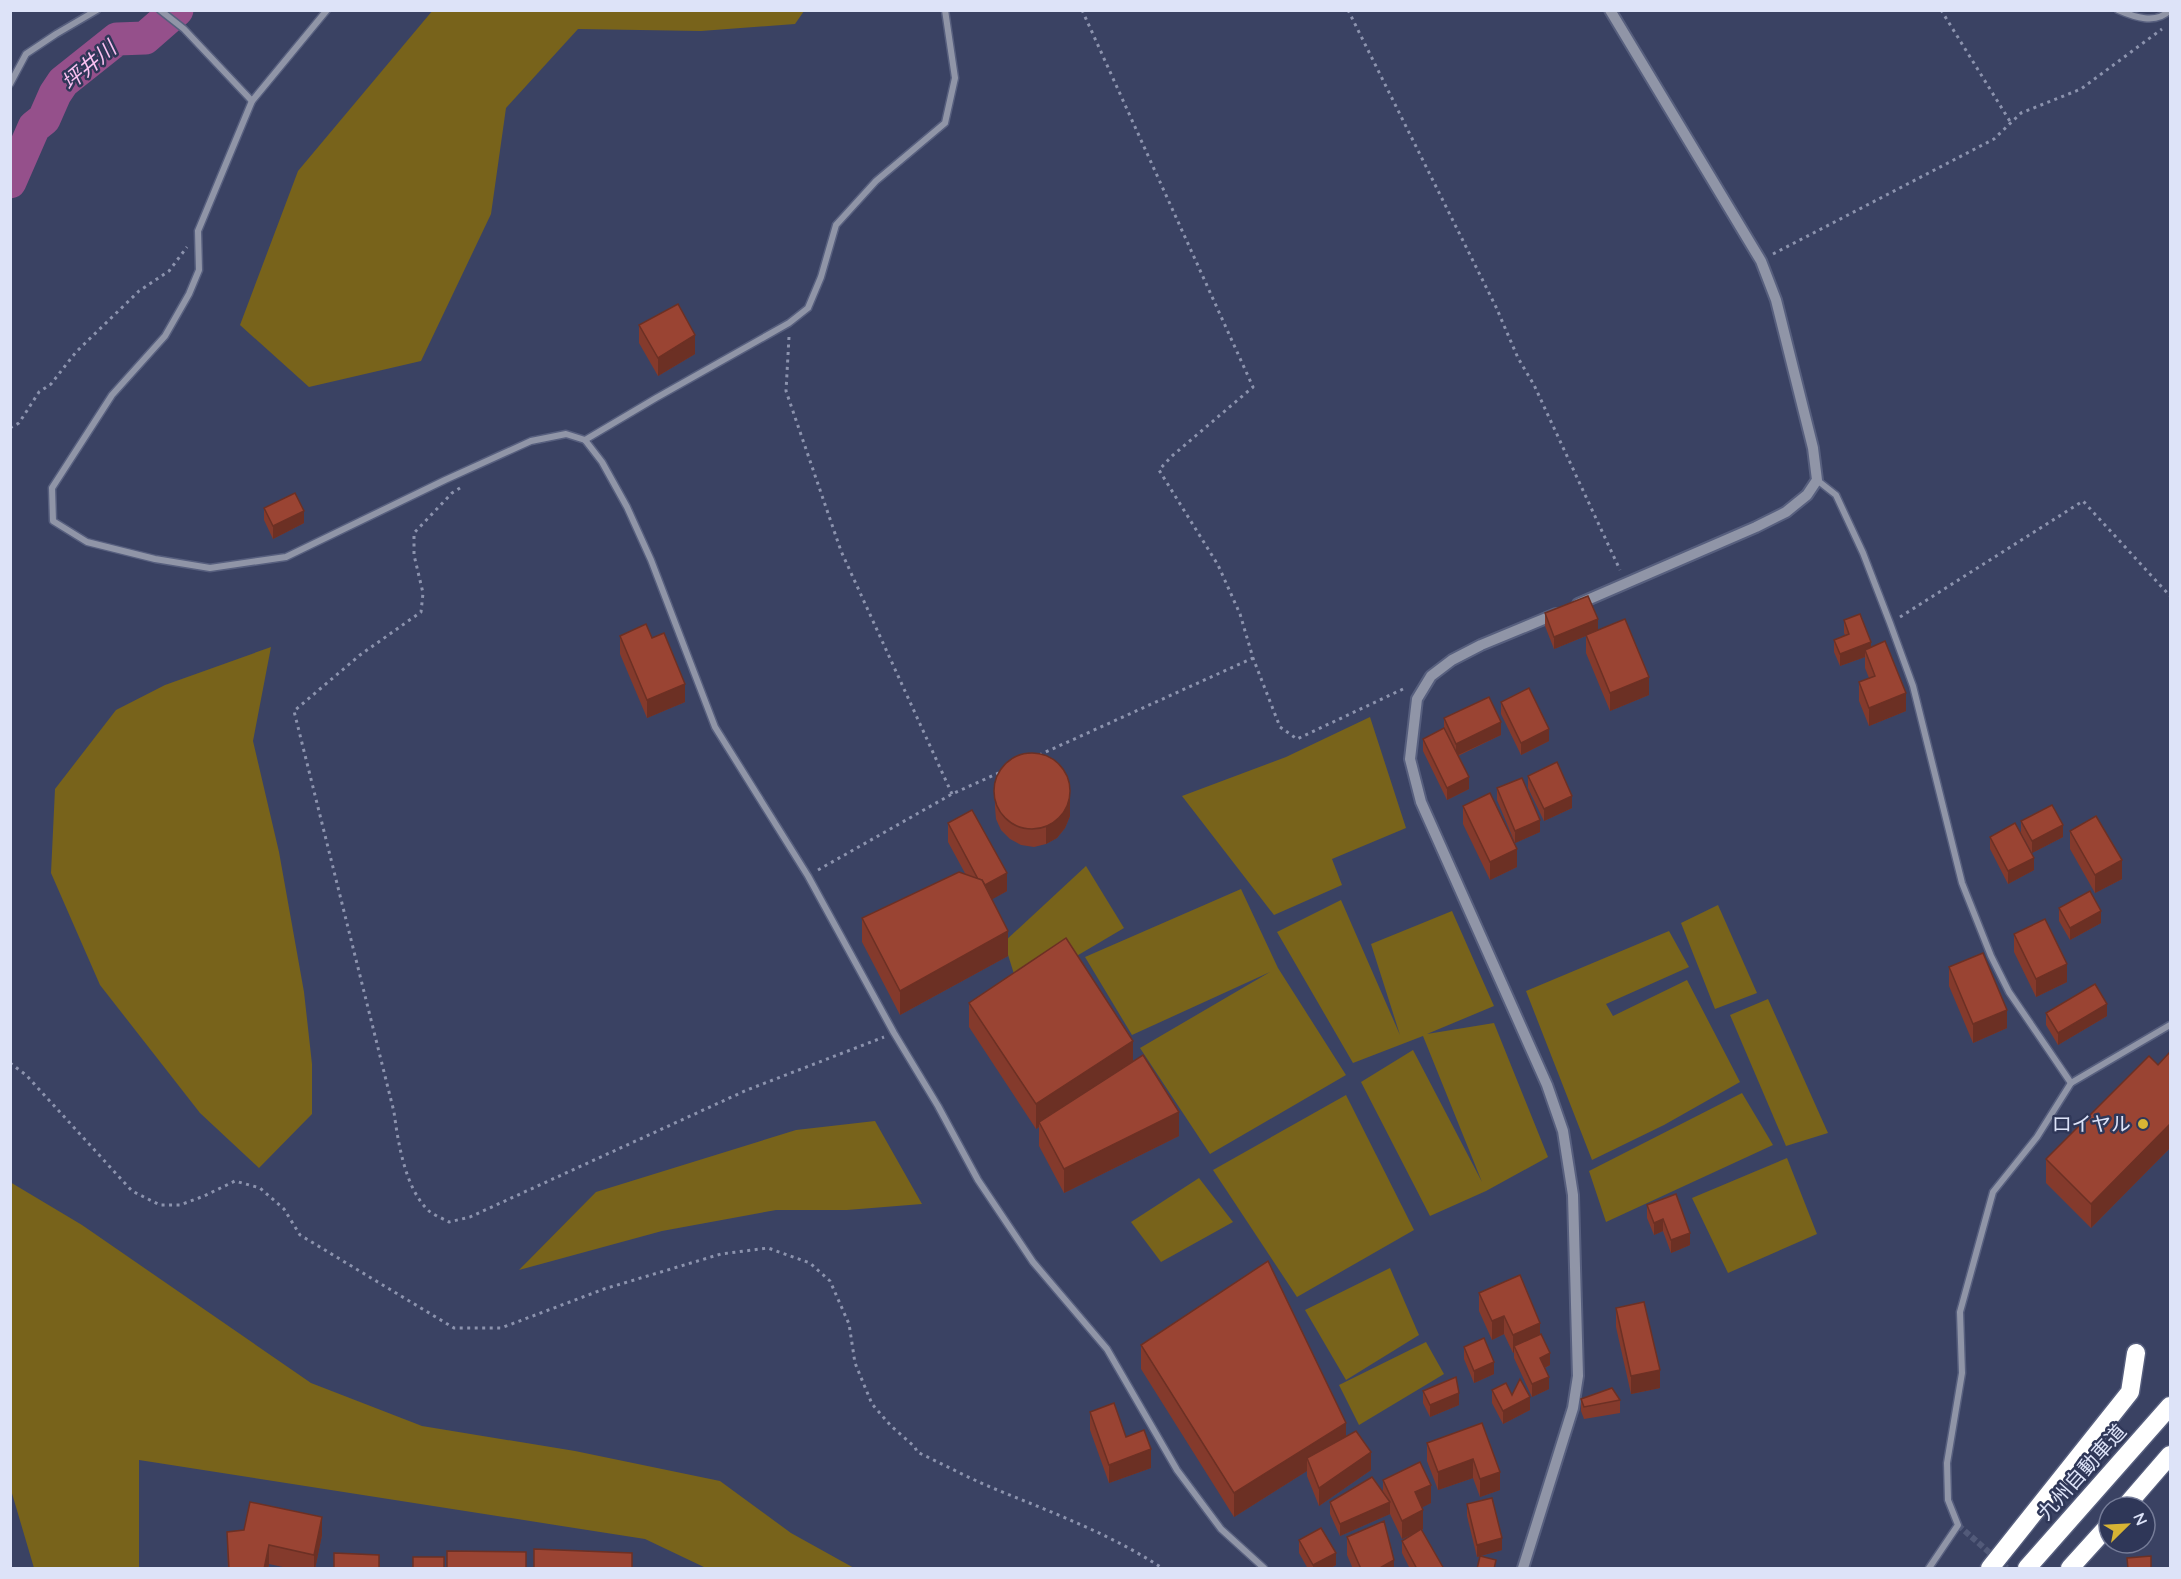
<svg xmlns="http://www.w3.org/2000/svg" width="2181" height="1579" viewBox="0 0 2181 1579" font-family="Quicksand,'Noto Sans JP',sans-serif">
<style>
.green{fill:#78631b}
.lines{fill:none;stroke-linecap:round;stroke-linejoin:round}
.river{stroke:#95508b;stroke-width:33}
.minor-tunnel{stroke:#525a79;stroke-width:6;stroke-dasharray:6 3;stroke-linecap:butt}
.minor-casing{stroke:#575f7e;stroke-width:9}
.tertiary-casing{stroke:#575f7e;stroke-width:14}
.motorway-casing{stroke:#575f7e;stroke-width:21}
.path{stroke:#8c93ae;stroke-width:3;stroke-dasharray:3 4.5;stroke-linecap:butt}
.minor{stroke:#9095a7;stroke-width:6}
.tertiary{stroke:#9095a7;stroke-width:10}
.motorway{stroke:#fff;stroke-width:18}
.wall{fill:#843a2c}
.shaded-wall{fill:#6c3024}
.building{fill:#9a4433;stroke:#6c3024;stroke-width:1.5}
.poi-dot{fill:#d8b434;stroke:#2f3758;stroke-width:2}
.labels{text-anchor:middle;stroke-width:5;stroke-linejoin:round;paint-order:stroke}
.poi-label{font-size:20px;fill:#dde3f8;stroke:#2f3758;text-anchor:end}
.street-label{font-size:20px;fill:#dde3f8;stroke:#2f3758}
.water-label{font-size:21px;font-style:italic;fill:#fbc1f1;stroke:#2f3758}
</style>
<rect width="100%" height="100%" fill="#3a4263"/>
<!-- green -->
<g class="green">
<polygon points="433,10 804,11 795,24 701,31 578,29 506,108 491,214 421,361 309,387 240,325 298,171"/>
<polygon points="271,647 253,741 279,852 304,992 312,1064 312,1114 259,1168 200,1113 100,985 51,873 55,789 116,710 165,685"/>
<polygon points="1370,717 1406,828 1332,859 1342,885 1274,915 1182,796 1286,757"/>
<polygon points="1086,866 1124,928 1019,990 1004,942"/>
<polygon points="1241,889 1278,968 1346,1075 1210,1154 1140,1048 1270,972 1132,1035 1085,957"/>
<polygon points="1341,900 1400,1035 1371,944 1452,911 1494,1006 1427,1034 1494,1023 1548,1157 1486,1191 1430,1216 1361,1082 1413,1050 1482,1182 1423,1036 1353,1063 1277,932"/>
<polygon points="1718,905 1757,993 1715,1009 1681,923"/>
<polygon points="1669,931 1689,967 1606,1004 1613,1016 1687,980 1740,1082 1664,1125 1592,1160 1526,991"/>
<polygon points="1768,999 1828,1133 1786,1146 1730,1015"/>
<polygon points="1742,1093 1773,1145 1606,1222 1589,1171"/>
<polygon points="1346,1095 1414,1230 1297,1297 1213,1170"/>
<polygon points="875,1121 922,1204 847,1210 776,1210 662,1231 519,1270 596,1192 796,1130"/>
<polygon points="1787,1158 1817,1234 1728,1273 1692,1198"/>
<polygon points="1199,1178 1233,1222 1161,1262 1131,1222"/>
<polygon points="10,1182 82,1225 311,1383 422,1426 575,1451 720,1481 791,1533 854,1568 706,1568 645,1539 139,1460 139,1568 34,1568 11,1490"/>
<polygon points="1390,1268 1419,1335 1346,1380 1305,1310"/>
<polygon points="1426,1342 1444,1374 1359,1425 1339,1385"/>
</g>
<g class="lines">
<!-- river -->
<polyline class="river" points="10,182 34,127 44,119 55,94 63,82 117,39 145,38 177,10"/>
<!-- minor-tunnel -->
<polyline class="minor-tunnel" points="1958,1525 2007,1568"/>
<defs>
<g id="minor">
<polyline points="160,10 184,29 252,101"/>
<polyline points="327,10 252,101 198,231 199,270 189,294 165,336 112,395 52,488 53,521 87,542 155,559 210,568 286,557 445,480 531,441 566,434 585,440 602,462 627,507 651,560 715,727 808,876 894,1033 938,1106 978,1180 1033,1262 1107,1349 1177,1470 1221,1529 1264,1568"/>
<path d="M 2118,10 C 2134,17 2156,25 2170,10"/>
<polyline points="10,84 26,54 56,34 97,10"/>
<polyline points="585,440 656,398 789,323 808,308 821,277 836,225 876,181 945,123 955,78 945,10"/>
<polyline points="1817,480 1836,495 1863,553 1890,623 1913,686 1962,883 1991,956 2009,992 2071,1083"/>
<polyline points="1929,1568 1958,1525 1948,1500 1947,1463 1962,1373 1960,1312 1993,1192 2037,1137 2071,1083 2170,1025"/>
</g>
<g id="tertiary">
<polyline points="1578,604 1756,527 1786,512 1807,495 1817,480 1813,448 1776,300 1761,261 1610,10"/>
<polyline points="1523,1568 1573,1408 1578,1376 1573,1195 1563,1131 1547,1085 1421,802 1410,759 1417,699 1431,676 1452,660 1481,645 1556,614"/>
</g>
<g id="motorway">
<polyline points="2125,1507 2170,1455"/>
<polyline points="1990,1568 2130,1392 2136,1353"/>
<polyline points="2027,1568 2170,1406"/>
<polyline points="2070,1568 2109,1525"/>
</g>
</defs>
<!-- minor casing -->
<use href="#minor" class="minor-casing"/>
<!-- tertiary casing -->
<use href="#tertiary" class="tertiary-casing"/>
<!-- motorway casing -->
<use href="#motorway" class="motorway-casing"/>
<!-- path -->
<g class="path">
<polyline points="1082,10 1253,387 1172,456 1159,470 1218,565 1240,614 1253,658 1280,727 1297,739 1403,689 1405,691"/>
<polyline points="1348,10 1496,307 1518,358 1534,385 1620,570"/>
<polyline points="1941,10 2011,123"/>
<polyline points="1773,254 1994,139 2021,113 2081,89 2162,29"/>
<polyline points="789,337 786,391 841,551 952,794"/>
<polyline points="10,428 19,423 39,392 51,384 76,352 139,291 169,271 187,247"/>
<path d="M 460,488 L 452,493 L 414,533 L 414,555 L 423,593 L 421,612 L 360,655 L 294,711 L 394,1112 C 398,1142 405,1188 428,1210 C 433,1215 442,1218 449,1222 L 470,1217 L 747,1090 L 884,1037"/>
<polyline points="1900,617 2083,501 2170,596"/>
<polyline points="1039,755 1253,658"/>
<polyline points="818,870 952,794 1003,771"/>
<path d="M 10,1063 L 26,1075 L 132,1191 L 160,1205 L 180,1205 L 204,1196 L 235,1181 L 260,1188 L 284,1209 L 300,1235 L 454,1328 L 501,1328 L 604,1289 L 721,1254 L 768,1248 L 810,1263 L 830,1281 L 849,1324 L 855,1363 L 872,1404 L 891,1426 L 915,1447 L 917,1452 C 945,1465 972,1480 1000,1491 C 1056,1514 1112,1535 1162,1568"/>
</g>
<!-- minor -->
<use href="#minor" class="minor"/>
<!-- tertiary -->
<use href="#tertiary" class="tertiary"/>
<!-- motorway -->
<use href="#motorway" class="motorway"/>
</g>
<!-- wall -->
<g class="wall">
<polygon points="639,325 695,354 658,376 639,343"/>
<polygon points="264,508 304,523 273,539 264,520"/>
<polygon points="1545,613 1598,630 1649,695 1610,711 1586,653 1586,636 1554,649 1545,626"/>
<polygon points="1844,620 1871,647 1906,711 1869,726 1859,701 1859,682 1869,678 1865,668 1865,657 1840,666 1834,652 1834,640 1845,635 1844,633"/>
<polygon points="620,636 652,638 685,702 647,718 620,654"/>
<polygon points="1501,702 1549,741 1521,755 1501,714"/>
<polygon points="1444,718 1501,735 1458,756 1469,789 1447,800 1423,751 1423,739 1444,728"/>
<polygon points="1528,776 1572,808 1544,821 1528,788"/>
<polygon points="1497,788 1540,832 1515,843 1497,800"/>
<polygon points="995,789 1070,816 1065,828 1057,838 1046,844 1034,847 1021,845 1010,839 1001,830 996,819 995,807"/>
<polygon points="1463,806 1517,867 1490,880 1463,824"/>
<polygon points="2021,821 2063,837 2032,853 2021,833"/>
<polygon points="948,823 1007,891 992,899 1008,956 900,1015 862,942 862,918 966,875 948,842"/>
<polygon points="2070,831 2122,879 2095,893 2070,849"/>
<polygon points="1990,837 2034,870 2008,884 1990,849"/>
<polygon points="2059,908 2101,923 2070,940 2059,921"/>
<polygon points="2014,934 2067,982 2036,997 2014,952"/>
<polygon points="1949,967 2007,1028 1973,1043 1949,986"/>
<polygon points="969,1003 1133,1061 1179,1136 1064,1193 1039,1146 1039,1127 1036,1129 969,1027"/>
<polygon points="2046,1013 2107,1016 2058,1045 2046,1025"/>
<polygon points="2170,1052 2170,1148 2091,1228 2046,1183 2046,1159 2158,1065"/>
<polygon points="1647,1205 1690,1245 1671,1253 1663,1231 1654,1235 1647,1218"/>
<polygon points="1479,1293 1540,1334 1550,1365 1545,1368 1549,1389 1532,1397 1514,1358 1514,1352 1513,1353 1504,1334 1492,1340 1479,1311"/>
<polygon points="1616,1308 1660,1388 1631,1394 1616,1327"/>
<polygon points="1141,1345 1346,1436 1371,1470 1319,1506 1307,1476 1307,1471 1234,1517 1141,1369"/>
<polygon points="1464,1347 1494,1374 1474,1383 1464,1359"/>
<polygon points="1492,1390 1512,1395 1530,1410 1503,1424 1492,1403"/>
<polygon points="1423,1391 1459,1405 1430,1417 1423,1403"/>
<polygon points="1581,1399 1620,1400 1620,1413 1584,1419 1581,1411"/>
<polygon points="1090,1412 1126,1437 1151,1468 1109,1483 1090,1430"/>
<polygon points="1482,1423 1500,1490 1480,1497 1473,1478 1438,1490 1427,1461 1427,1443"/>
<polygon points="1383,1480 1431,1503 1422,1507 1423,1529 1422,1530 1444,1569 1410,1569 1402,1553 1402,1541 1419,1531 1402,1539 1390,1514 1340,1536 1330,1514 1330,1502 1383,1492"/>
<polygon points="1467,1504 1502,1550 1477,1557 1467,1516"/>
<polygon points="227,1532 322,1535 315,1569 292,1569 269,1564 268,1569 228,1569"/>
<polygon points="1347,1537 1394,1569 1353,1569 1347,1555"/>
<polygon points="1299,1540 1336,1565 1329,1569 1308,1569 1299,1553"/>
</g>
<!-- shaded-wall -->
<g class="shaded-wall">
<polygon points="695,335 695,354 658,376 658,358"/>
<polygon points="304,511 304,523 273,539 273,526"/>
<polygon points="1598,619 1598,631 1554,649 1554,637"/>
<polygon points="1871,642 1871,654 1865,650 1865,657 1840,666 1840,654"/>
<polygon points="1649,677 1649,695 1610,711 1610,693"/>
<polygon points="685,684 685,702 647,718 647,700"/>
<polygon points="1906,693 1906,711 1869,726 1869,708"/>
<polygon points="1501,722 1501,735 1456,756 1456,744"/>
<polygon points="1549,729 1549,741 1521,755 1521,743"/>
<polygon points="1469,777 1469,789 1447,800 1447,788"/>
<polygon points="1572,796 1572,808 1544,821 1544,809"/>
<polygon points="1070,798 1070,816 1065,828 1057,838 1046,844 1046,826"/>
<polygon points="1540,820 1540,832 1515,843 1515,831"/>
<polygon points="2063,825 2063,837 2032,853 2032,841"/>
<polygon points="1517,849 1517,867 1490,880 1490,862"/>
<polygon points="2034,858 2034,870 2008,884 2008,871"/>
<polygon points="2122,860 2122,879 2095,893 2095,875"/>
<polygon points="1007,873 1007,891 982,905 982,886"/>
<polygon points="2101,911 2101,923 2070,940 2070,928"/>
<polygon points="1008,931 1008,956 900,1015 900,991"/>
<polygon points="2067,964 2067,982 2036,997 2036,979"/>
<polygon points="2107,1004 2107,1016 2058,1045 2058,1033"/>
<polygon points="2007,1010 2007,1028 1973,1043 1973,1024"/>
<polygon points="1133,1041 1133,1065 1039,1122 1039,1127 1036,1129 1036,1104"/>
<polygon points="1179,1112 1179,1136 1064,1193 1064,1169"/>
<polygon points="2170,1124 2170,1148 2091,1228 2091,1204"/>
<polygon points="1663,1219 1663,1231 1654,1235 1654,1223"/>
<polygon points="1690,1233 1690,1245 1671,1253 1671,1240"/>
<polygon points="1504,1316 1504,1334 1492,1340 1492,1321"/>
<polygon points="1540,1323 1540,1341 1514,1346 1514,1352 1513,1353 1513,1335"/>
<polygon points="1550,1353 1550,1365 1540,1370 1540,1358"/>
<polygon points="1494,1362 1494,1374 1474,1383 1474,1371"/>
<polygon points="1660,1370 1660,1388 1631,1394 1631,1376"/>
<polygon points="1549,1377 1549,1389 1532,1397 1532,1384"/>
<polygon points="1459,1393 1459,1405 1430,1417 1430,1405"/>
<polygon points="1530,1397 1530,1410 1503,1424 1503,1411"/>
<polygon points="1346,1423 1346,1447 1307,1458 1307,1471 1234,1517 1234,1493"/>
<polygon points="1151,1449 1151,1468 1109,1483 1109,1465"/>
<polygon points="1371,1452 1371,1470 1319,1506 1319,1488"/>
<polygon points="1473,1459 1473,1478 1438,1490 1438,1472"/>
<polygon points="1500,1472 1500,1490 1480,1497 1480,1479"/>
<polygon points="1431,1485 1431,1503 1415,1511 1415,1492"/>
<polygon points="1390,1502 1390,1514 1340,1536 1340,1524"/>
<polygon points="1423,1510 1423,1529 1402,1539 1402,1521"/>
<polygon points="322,1517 322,1535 315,1569 314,1569 314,1555"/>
<polygon points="1502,1538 1502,1550 1477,1557 1477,1545"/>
<polygon points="269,1545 269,1564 268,1569 264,1569"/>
<polygon points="1336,1553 1336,1565 1329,1569 1313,1569 1313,1565"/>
<polygon points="1394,1560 1394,1569 1378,1569"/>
</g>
<!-- building -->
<g class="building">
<polygon points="678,304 695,335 658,358 639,325"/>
<polygon points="295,493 304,511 273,526 264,508"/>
<polygon points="1588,596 1598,619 1554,637 1545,613"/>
<polygon points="1860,614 1871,642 1840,654 1834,640 1849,634 1844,620"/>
<polygon points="1625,619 1649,677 1610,693 1586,635"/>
<polygon points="646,624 652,638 664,633 685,684 647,700 620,636"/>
<polygon points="1885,641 1906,693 1869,708 1859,682 1875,676 1865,650"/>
<polygon points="1529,688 1549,729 1521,743 1501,702"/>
<polygon points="1489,697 1501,722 1456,744 1444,718"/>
<polygon points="1444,728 1469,777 1447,788 1423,739"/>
<circle cx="1032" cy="791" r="38"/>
<polygon points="1557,762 1572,796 1544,809 1528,776"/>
<polygon points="1522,778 1540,820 1515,831 1497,788"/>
<polygon points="1490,793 1517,849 1490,862 1463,806"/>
<polygon points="2052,805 2063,825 2032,841 2021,821"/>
<polygon points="972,810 1007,873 985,885 982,880 978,879 948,823"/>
<polygon points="2096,816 2122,860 2095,875 2070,831"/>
<polygon points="2015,823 2034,858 2008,871 1990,837"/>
<polygon points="959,872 982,880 1008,931 900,991 862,918"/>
<polygon points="2090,891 2101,911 2070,928 2059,908"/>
<polygon points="2045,919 2067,964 2036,979 2014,934"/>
<polygon points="1066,938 1133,1041 1036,1104 969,1003"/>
<polygon points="1983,953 2007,1010 1973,1024 1949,967"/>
<polygon points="2095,984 2107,1004 2058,1033 2046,1013"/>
<polygon points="2170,1052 2170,1124 2091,1204 2046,1159 2149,1056 2158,1065"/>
<polygon points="1143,1055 1179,1112 1064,1169 1039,1122"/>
<polygon points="1676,1194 1690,1233 1671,1240 1663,1219 1654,1223 1647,1205"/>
<polygon points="1268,1261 1346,1423 1234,1493 1141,1345"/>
<polygon points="1520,1275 1540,1323 1513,1335 1504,1316 1492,1321 1479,1293"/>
<polygon points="1644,1302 1660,1370 1631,1376 1616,1308"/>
<polygon points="1541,1334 1550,1353 1540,1358 1549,1377 1532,1384 1514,1346"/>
<polygon points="1484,1338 1494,1362 1474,1371 1464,1347"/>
<polygon points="1456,1377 1459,1393 1430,1405 1423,1391"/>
<polygon points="1520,1379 1530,1397 1503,1411 1492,1390 1506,1383 1512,1395"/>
<polygon points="1612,1388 1620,1400 1584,1407 1581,1399"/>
<polygon points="1114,1403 1126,1437 1144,1430 1151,1449 1109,1465 1090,1412"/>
<polygon points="1482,1423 1500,1472 1480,1479 1473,1459 1438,1472 1427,1443"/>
<polygon points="1356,1431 1371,1452 1319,1488 1307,1458"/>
<polygon points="1420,1462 1431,1485 1415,1492 1423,1510 1402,1521 1383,1480"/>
<polygon points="1372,1477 1390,1502 1340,1524 1330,1502"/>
<polygon points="1492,1498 1502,1538 1477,1545 1467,1504"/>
<polygon points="250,1502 322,1517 314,1555 269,1545 264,1569 229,1569 227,1532 244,1530"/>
<polygon points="1384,1521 1394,1560 1378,1569 1361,1569 1347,1537"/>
<polygon points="1321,1528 1336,1553 1313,1565 1299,1540"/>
<polygon points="1421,1529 1444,1569 1417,1569 1402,1541"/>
<polygon points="534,1549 632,1553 632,1569 534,1569"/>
<polygon points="447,1551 526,1552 526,1569 447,1569"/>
<polygon points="334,1553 379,1555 379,1569 334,1569"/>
<polygon points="1480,1556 1496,1560 1494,1569 1477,1569"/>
<polygon points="2151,1556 2151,1569 2128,1569 2127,1558"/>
<rect x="413" y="1557" width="31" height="12"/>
</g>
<!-- markers -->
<circle class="poi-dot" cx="2143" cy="1124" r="6"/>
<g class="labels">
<!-- poi labels -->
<g class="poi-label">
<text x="2131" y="1131">ロイヤル</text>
</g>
<!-- street labels -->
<g class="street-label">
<text transform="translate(2082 1472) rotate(-48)" y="7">九州自動車道</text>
</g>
<!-- water labels -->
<g class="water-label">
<text transform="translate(89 66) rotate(-40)" y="7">坪井川</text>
</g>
</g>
<!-- border -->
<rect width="2181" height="1579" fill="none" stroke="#dde3f8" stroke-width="24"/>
<!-- north arrow -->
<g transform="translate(2127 1525) rotate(66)"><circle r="28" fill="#2f3758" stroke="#757c98" stroke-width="1.5"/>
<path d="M0-4.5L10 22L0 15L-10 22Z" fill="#d8b434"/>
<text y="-9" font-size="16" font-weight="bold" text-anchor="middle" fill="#dde3f8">N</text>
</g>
</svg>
